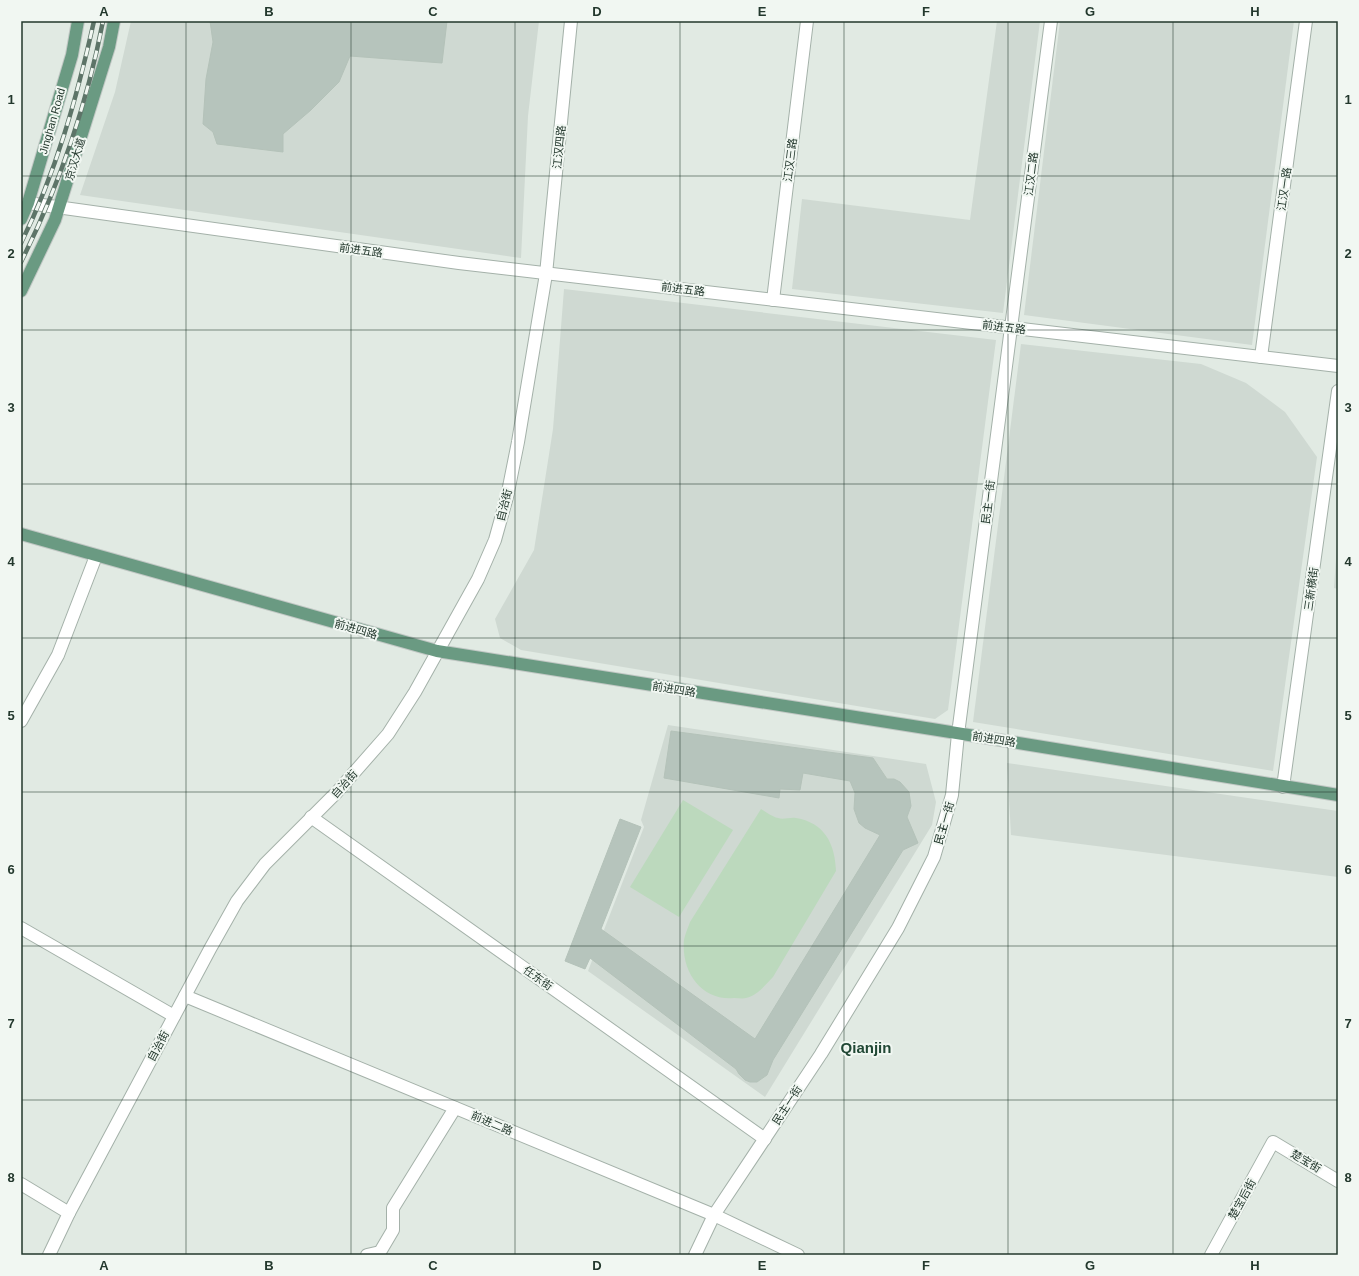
<svg xmlns="http://www.w3.org/2000/svg" width="1359" height="1276" viewBox="0 0 1359 1276" font-family="Helvetica,'Noto Sans SC',sans-serif">
<style>
.built{fill:#cfd9d2}
.green{fill:#bcd9bd}
.building{fill:#b6c4bc;stroke:#b4c2b9}
.lines{fill:none;stroke-linecap:round;stroke-linejoin:round}
.minor-casing{stroke:#a4b1a9;stroke-width:14}
.major-casing{stroke:#c1c7c4;stroke-width:14}
.minor{stroke:#fff;stroke-width:12}
.major{stroke:#6a9a82;stroke-width:12}
.rail-casing{stroke:#5d7468;stroke-width:4.5}
.rail{stroke:#f1f7f2;stroke-width:3;stroke-dasharray:9;stroke-linecap:butt}
.grid{fill:none;stroke:#23382d;stroke-width:1;stroke-opacity:0.55}
.labels{text-anchor:middle;stroke-width:4;stroke-linejoin:round;paint-order:stroke}
.street-label{font-size:11px;fill:#23382d;stroke:#f1f7f2}
.district-label{font-size:15px;font-weight:bold;fill:#214835;stroke:#f1f7f2}
.neatline{fill:none;stroke:#23382d;stroke-width:1.5}
.grid-label{font-size:13px;text-anchor:middle;font-weight:bold;fill:#23382d}
</style>
<rect width="100%" height="100%" fill="#e1eae3"/>
<!-- built -->
<g class="built">
<polygon points="131,21 539,21 528,116 521,258 80,195 115,92"/>
<polygon points="997,21 1040,21 1003,313 792,289 802,199 970,220"/>
<polygon points="1060,21 1294,21 1252,345 1024,315"/>
<polygon points="564,289 996,340 948,710 935,719 521,650 500,638 495,619 534,550 553,429"/>
<polygon points="1021,344 1201,364 1246,383 1285,412 1317,457 1273,771 973,722"/>
<polygon points="1338,530 1338,589 1334,588"/>
<polygon points="668,725 926,764 936,802 932,825 765,1097 588,971 644,827 641,820"/>
<polygon points="1007,763 1338,811 1338,877 1011,835"/>
</g>
<!-- green -->
<g class="green">
<polygon points="683,800 733,830 679,917 630,887"/>
<path d="M 761,809 C 766,812 772,817 778,818 C 783,820 790,817 796,818 C 825,823 835,844 836,871 L 773,977 C 765,985 758,995 746,998 C 743,999 738,998 734,998 C 701,1001 681,971 684,940 C 685,934 688,928 690,922 Z"/>
</g>
<!-- building -->
<g class="building">
<polygon points="210,21 447,21 442,63 350,56 339,82 311,110 283,134 283,152 217,144 213,132 203,124 206,79 213,42"/>
<polygon points="671,731 873,758 887,779 894,779 900,782 909,792 911,806 907,817 918,843 903,850 773,1060 767,1075 757,1082 750,1082 745,1080 739,1074 736,1069 590,958 585,969 565,961 620,819 641,827 601,929 755,1039 880,835 865,828 859,823 854,809 855,793 850,781 803,773 800,790 780,789 779,798 664,778"/>
</g>
<g class="lines">
<defs>
<g id="minor">
<polyline points="28,203 459,263 1338,366"/>
<polyline points="773,300 807,21"/>
<polyline points="1261,357 1306,21"/>
<polyline points="21,721 58,655 96,556"/>
<polyline points="1283,787 1338,391"/>
<polyline points="311,817 765,1139"/>
<polyline points="21,928 174,1016"/>
<polyline points="185,996 714,1215 798,1255"/>
<polyline points="21,1184 69,1213"/>
<polyline points="49,1255 69,1213 210,949 237,901 265,864 337,792 388,734 415,692 478,579 495,540 507,497 518,442 546,274 571,21"/>
<polyline points="367,1255 380,1252 393,1230 393,1208 455,1108"/>
<polyline points="695,1255 714,1215 821,1054 898,928 934,857 952,795 958,734 1051,21"/>
<polyline points="1211,1255 1273,1142 1338,1181"/>
</g>
<g id="major">
<polyline points="21,219 28,203 72,55 78,21"/>
<polyline points="21,291 55,220 109,47 114,21"/>
<polyline points="21,534 437,651 938,730 1338,795"/>
</g>
</defs>
<!-- minor casing -->
<use href="#minor" class="minor-casing"/>
<!-- major casing -->
<use href="#major" class="major-casing"/>
<!-- minor -->
<use href="#minor" class="minor"/>
<!-- major -->
<use href="#major" class="major"/>
<defs>
<g id="rail">
<path d="M 21,243 C 56,173 77,97 94,21"/>
<path d="M 21,262 C 59,186 87,104 103,21"/>
</g>
</defs>
<!-- rail casing -->
<use href="#rail" class="rail-casing"/>
<!-- rail -->
<use href="#rail" class="rail"/>
</g>
<!-- grid -->
<path class="grid" d="M 186,21 L 186,1255M 351,21 L 351,1255M 515,21 L 515,1255M 680,21 L 680,1255M 844,21 L 844,1255M 1008,21 L 1008,1255M 1173,21 L 1173,1255M 21,176 L 1338,176M 21,330 L 1338,330M 21,484 L 1338,484M 21,638 L 1338,638M 21,792 L 1338,792M 21,946 L 1338,946M 21,1100 L 1338,1100"/>
<g class="labels">
<!-- street labels -->
<g class="street-label">
<text transform="translate(52 121) rotate(-74)" y="4">Jinghan Road</text>
<text transform="translate(559 147) rotate(-84)" y="4">江汉四路</text>
<text transform="translate(75 159) rotate(-73)" y="4">京汉大道</text>
<text transform="translate(790 160) rotate(-83)" y="4">江汉三路</text>
<text transform="translate(1031 174) rotate(-83)" y="4">江汉二路</text>
<text transform="translate(1284 189) rotate(-82)" y="4">江汉一路</text>
<text transform="translate(361 250) rotate(8)" y="4">前进五路</text>
<text transform="translate(683 289) rotate(7)" y="4">前进五路</text>
<text transform="translate(1004 327) rotate(7)" y="4">前进五路</text>
<text transform="translate(988 502) rotate(-83)" y="4">民主一街</text>
<text transform="translate(504 505) rotate(-76)" y="4">自治街</text>
<text transform="translate(1311 589) rotate(-82)" y="4">三新横街</text>
<text transform="translate(356 629) rotate(16)" y="4">前进四路</text>
<text transform="translate(674 689) rotate(9)" y="4">前进四路</text>
<text transform="translate(994 739) rotate(9)" y="4">前进四路</text>
<text transform="translate(344 784) rotate(-48)" y="4">自治街</text>
<text transform="translate(944 823) rotate(-74)" y="4">民主一街</text>
<text transform="translate(538 978) rotate(35)" y="4">任东街</text>
<text transform="translate(158 1046) rotate(-62)" y="4">自治街</text>
<text transform="translate(787 1105) rotate(-57)" y="4">民主一街</text>
<text transform="translate(492 1123) rotate(23)" y="4">前进二路</text>
<text transform="translate(1306 1161) rotate(31)" y="4">楚宝街</text>
<text transform="translate(1242 1199) rotate(-61)" y="4">楚宝后街</text>
</g>
<!-- district labels -->
<g class="district-label">
<text x="866" y="1053">Qianjin</text>
</g>
</g>
<!-- border -->
<rect width="1359" height="1276" fill="none" stroke="#f1f7f2" stroke-width="44"/>
<rect x="22" y="22" width="1315" height="1232" class="neatline"/>
<g class="grid-label">
<text x="104" y="16">A</text>
<text x="269" y="16">B</text>
<text x="433" y="16">C</text>
<text x="597" y="16">D</text>
<text x="762" y="16">E</text>
<text x="926" y="16">F</text>
<text x="1090" y="16">G</text>
<text x="1255" y="16">H</text>
<text x="11" y="104">1</text>
<text x="1348" y="104">1</text>
<text x="11" y="258">2</text>
<text x="1348" y="258">2</text>
<text x="11" y="412">3</text>
<text x="1348" y="412">3</text>
<text x="11" y="566">4</text>
<text x="1348" y="566">4</text>
<text x="11" y="720">5</text>
<text x="1348" y="720">5</text>
<text x="11" y="874">6</text>
<text x="1348" y="874">6</text>
<text x="11" y="1028">7</text>
<text x="1348" y="1028">7</text>
<text x="11" y="1182">8</text>
<text x="1348" y="1182">8</text>
<text x="104" y="1270">A</text>
<text x="269" y="1270">B</text>
<text x="433" y="1270">C</text>
<text x="597" y="1270">D</text>
<text x="762" y="1270">E</text>
<text x="926" y="1270">F</text>
<text x="1090" y="1270">G</text>
<text x="1255" y="1270">H</text>
</g>
</svg>
